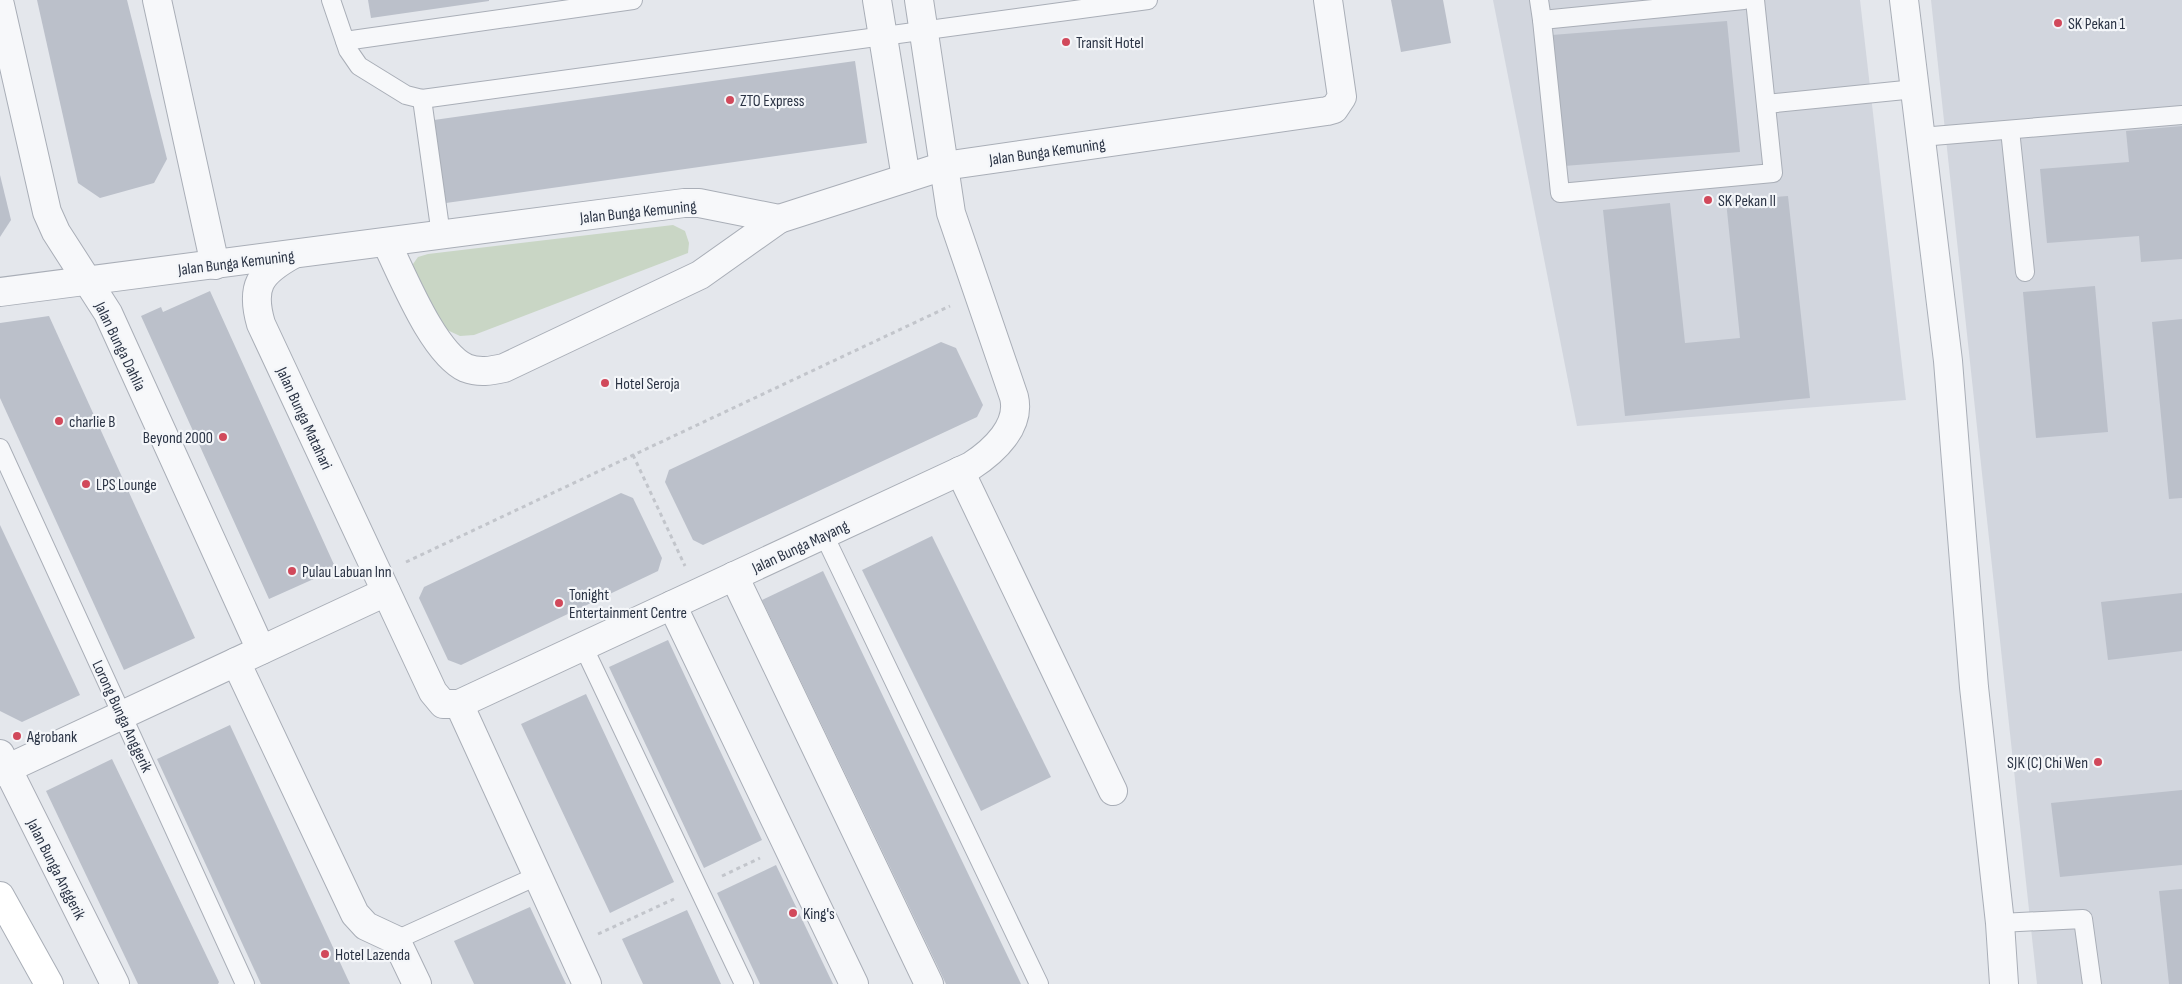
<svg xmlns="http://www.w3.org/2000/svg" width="2182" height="984" viewBox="0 0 2182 984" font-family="'Sofia Sans Condensed',sans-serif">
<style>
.built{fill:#d2d6de}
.green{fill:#c9d6c5}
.building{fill:#bbc0ca}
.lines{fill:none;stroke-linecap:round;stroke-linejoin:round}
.lane-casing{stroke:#a9aeb7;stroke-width:20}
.street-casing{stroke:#a9aeb7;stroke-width:30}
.secondary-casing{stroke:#a9aeb7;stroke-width:30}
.path{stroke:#c2c5cb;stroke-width:3;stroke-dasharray:4 4;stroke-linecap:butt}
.lane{stroke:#f7f8fa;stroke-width:18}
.street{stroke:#f7f8fa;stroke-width:28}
.secondary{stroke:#fff;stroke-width:28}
.poi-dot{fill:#d1495b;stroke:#f4f6f9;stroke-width:2}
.labels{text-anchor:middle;stroke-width:4.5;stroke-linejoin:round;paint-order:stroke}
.poi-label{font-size:16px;fill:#2b3445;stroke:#f4f6f9;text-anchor:start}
.street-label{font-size:16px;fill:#2b3445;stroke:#f4f6f9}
</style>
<rect width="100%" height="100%" fill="#e4e7ec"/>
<!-- built -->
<g class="built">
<polygon points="1493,0 1860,0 1906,400 1577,426"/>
<polygon points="1931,0 2182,0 2182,984 2037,984"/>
</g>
<!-- green -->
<polygon class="green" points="673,225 685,231 689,243 688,253 474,335 460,336 445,329 414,272 413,264 418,257 428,254"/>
<!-- building -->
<g class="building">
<polygon points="37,0 127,0 167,159 154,183 100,198 78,183"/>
<polygon points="368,0 489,0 489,1 371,18"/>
<polygon points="1391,0 1443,0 1451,43 1401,52"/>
<polygon points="1727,21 1740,152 1564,166 1552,35"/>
<polygon points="855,61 867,143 446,203 434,120"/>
<polygon points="2182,126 2182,259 2141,262 2139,236 2047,243 2040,169 2129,162 2126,131"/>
<polygon points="0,175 11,220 0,237"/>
<polygon points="1788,196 1810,398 1625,416 1603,210 1670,203 1685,343 1740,338 1726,201"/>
<polygon points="2095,286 2108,432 2036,438 2023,292"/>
<polygon points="210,291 336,569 269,599 141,316 161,307 163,312"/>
<polygon points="49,316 195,638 124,670 0,398 0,323"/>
<polygon points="2182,319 2182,498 2169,499 2152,322"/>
<polygon points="941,342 956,348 983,405 977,417 703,545 693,540 665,482 669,470"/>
<polygon points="621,493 633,498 662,558 658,571 461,665 448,660 419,598 424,587"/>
<polygon points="0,525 80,695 22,722 0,711"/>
<polygon points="932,536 1051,777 981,811 862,570"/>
<polygon points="823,571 1021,984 946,984 762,600"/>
<polygon points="2182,593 2182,651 2108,660 2101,602"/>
<polygon points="668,640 762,840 704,868 609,667"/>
<polygon points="586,694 674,882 610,913 521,724"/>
<polygon points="230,725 350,984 261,984 157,759"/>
<polygon points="112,759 219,982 218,984 138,984 46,791"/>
<polygon points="2182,790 2182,865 2060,877 2051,803"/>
<polygon points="776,865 833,984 760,984 717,893"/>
<polygon points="2182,889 2182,984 2169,984 2159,891"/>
<polygon points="530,907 566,984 474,984 454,941"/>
<polygon points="687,910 721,984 643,984 622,939"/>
</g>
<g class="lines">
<defs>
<g id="lane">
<polyline points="331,0 348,50 359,66 406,95 422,99 1148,0"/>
<polyline points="1539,0 1542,20"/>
<polyline points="1744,0 1542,20 1560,193 1773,173 1755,0"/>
<polyline points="345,41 633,0"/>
<polyline points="422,99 441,235"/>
<polyline points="1766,104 1915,89"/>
<polyline points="2010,130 2025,272"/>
<polyline points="1921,137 2182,115"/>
<polyline points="0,448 245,984"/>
<polyline points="824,535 1039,984"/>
<polyline points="583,646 744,984"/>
<polyline points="2000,923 2083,919 2092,984"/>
<polyline points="396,940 537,876"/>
</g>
<g id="street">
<polyline points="157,0 215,265"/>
<polyline points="877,0 906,178"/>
<polyline points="1904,0 1948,361 1974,687 2000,923 2004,984"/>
<polyline points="0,5 47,212 56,232 108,313 261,650"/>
<path d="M 386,242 C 403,276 433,353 466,368 C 479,373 491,371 504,368 L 700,275 L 779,219"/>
<path d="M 292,255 C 260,273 250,286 261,324 L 433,692 L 443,704 L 459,704 L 971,466 C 994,451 1021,426 1014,397 L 951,213 L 919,0"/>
<polyline points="0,292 684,203 699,203 779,219 944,166 1327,111 1334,109 1342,97 1328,0"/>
<polyline points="960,471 1113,791"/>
<polyline points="734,576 929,984"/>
<polyline points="672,605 854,984"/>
<polyline points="236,662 355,914 366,926 396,940 417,984"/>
<polyline points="459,704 587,984"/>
<polyline points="0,754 115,984"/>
<polyline points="0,772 386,592"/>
</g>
<polyline id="secondary" points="0,896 49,984"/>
</defs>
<!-- lane casing -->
<use href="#lane" class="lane-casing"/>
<!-- street casing -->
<use href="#street" class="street-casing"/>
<!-- secondary casing -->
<use href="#secondary" class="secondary-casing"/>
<!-- path -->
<g class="path">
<polyline points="633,455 685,566"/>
<polyline points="406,562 950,306"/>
<polyline points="722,876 760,858"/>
<polyline points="598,934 674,899"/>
</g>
<!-- lane -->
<use href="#lane" class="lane"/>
<!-- street -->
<use href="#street" class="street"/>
<!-- secondary -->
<use href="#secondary" class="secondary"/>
</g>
<!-- markers -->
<g class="poi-dot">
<circle cx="2058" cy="23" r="5"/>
<circle cx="1066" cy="42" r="5"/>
<circle cx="730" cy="100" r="5"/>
<circle cx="1708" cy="200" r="5"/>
<circle cx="605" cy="383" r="5"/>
<circle cx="59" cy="421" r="5"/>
<circle cx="223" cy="437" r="5"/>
<circle cx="86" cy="484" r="5"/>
<circle cx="292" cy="571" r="5"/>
<circle cx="559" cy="603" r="5"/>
<circle cx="17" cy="736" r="5"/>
<circle cx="2098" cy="762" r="5"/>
<circle cx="793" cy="913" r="5"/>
<circle cx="325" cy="954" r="5"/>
</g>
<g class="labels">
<!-- poi labels -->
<g class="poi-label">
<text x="2068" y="29">SK Pekan 1</text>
<text x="1076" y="48">Transit Hotel</text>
<text x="740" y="106">ZTO Express</text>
<text x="1718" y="206">SK Pekan II</text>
<text x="615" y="389">Hotel Seroja</text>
<text x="69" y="427">charlie B</text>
<text x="213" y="443" text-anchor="end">Beyond 2000</text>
<text x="96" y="490">LPS Lounge</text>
<text x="302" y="577">Pulau Labuan Inn</text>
<text x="569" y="600">Tonight<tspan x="569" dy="18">Entertainment Centre</tspan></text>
<text x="27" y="742">Agrobank</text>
<text x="2088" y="768" text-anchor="end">SJK (C) Chi Wen</text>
<text x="803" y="919">King's</text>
<text x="335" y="960">Hotel Lazenda</text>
</g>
<!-- street labels -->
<g class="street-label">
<text transform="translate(1047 151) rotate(-8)" y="6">Jalan Bunga Kemuning</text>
<text transform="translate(638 211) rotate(-6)" y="6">Jalan Bunga Kemuning</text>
<text transform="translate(236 262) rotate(-7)" y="6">Jalan Bunga Kemuning</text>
<text transform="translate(121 346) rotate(64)" y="6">Jalan Bunga Dahlia</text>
<text transform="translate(305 418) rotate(65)" y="6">Jalan Bunga Matahari</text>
<text transform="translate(800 546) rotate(-25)" y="6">Jalan Bunga Mayang</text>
<text transform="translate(123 716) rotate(65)" y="6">Lorong Bunga Anggerik</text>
<text transform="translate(57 869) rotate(63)" y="6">Jalan Bunga Anggerik</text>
</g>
</g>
</svg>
